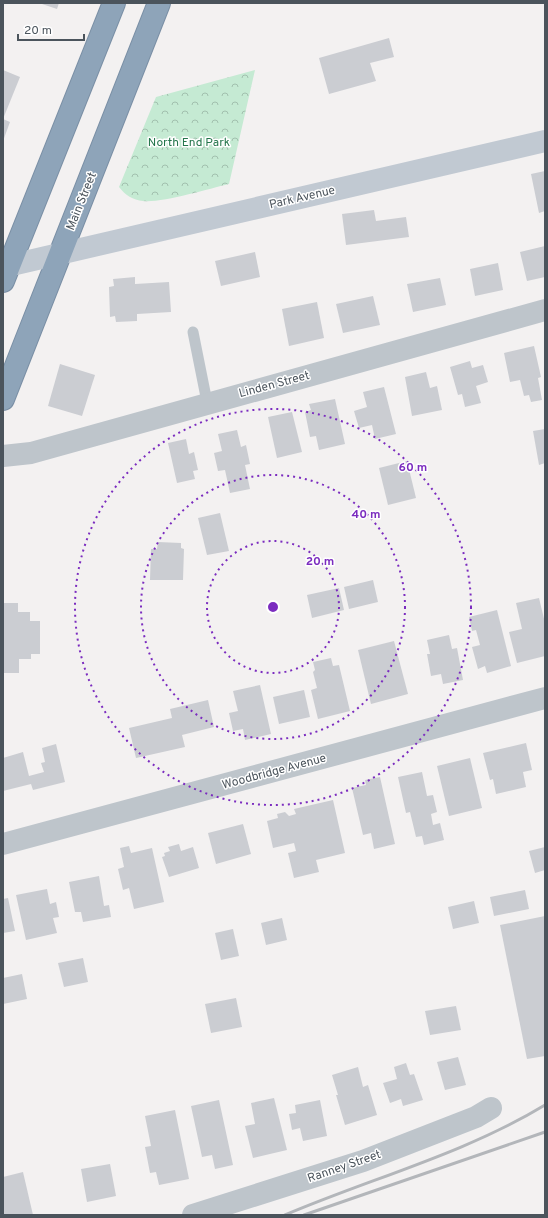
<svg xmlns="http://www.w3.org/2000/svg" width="548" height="1218" viewBox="0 0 548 1218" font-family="Overpass,sans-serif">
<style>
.forest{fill:url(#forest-crowns)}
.building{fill:#cbcdd2}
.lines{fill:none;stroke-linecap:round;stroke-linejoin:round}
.highway-casing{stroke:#7a8fa5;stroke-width:24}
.lane{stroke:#bec5cb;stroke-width:11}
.street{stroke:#bec5cb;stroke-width:22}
.secondary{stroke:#c1c9d2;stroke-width:22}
.highway{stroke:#8ea4b9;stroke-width:22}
.rail{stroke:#b3b6ba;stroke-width:3}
.ring{fill:none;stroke:#7b2cbf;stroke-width:2;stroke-dasharray:2 4}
.labels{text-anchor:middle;stroke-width:3;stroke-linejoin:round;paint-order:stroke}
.park-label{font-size:12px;fill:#23754b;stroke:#fff}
.street-label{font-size:12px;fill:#4b545c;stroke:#fff}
.centre{fill:#7b2cbf;stroke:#fff;stroke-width:2}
.ring-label{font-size:12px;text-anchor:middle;font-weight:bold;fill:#7b2cbf;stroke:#fff;stroke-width:3;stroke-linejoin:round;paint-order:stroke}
</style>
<defs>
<pattern id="forest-crowns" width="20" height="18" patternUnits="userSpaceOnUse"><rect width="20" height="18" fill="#c5ead3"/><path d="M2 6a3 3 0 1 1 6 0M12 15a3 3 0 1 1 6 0" fill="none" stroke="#a2c0ae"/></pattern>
</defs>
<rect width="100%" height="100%" fill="#f3f1f1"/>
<!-- forest -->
<path class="forest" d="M 255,70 L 229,184 C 208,189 162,203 143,201 C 133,200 125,195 119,187 L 156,97 Z"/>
<!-- building -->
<g class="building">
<polygon points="39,3 59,3 57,9"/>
<polygon points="389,38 394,57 370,63 376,81 329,94 319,58"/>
<polygon points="3,70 20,77 3,119"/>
<polygon points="3,119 10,122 3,141"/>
<polygon points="545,171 545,211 539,213 531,174"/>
<polygon points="374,210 376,221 406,217 409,237 346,245 342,214"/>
<polygon points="545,246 545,277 527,281 520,252"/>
<polygon points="255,252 260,277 221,286 215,261"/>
<polygon points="498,263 503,290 475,296 470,269"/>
<polygon points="135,277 135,284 169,282 171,312 137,314 137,321 116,322 115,316 110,317 109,287 114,286 113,279"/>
<polygon points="440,278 446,305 413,312 407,284"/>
<polygon points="373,296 380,325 343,333 336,304"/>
<polygon points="317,302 324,338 289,346 282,309"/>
<polygon points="534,346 541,377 538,378 542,400 531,402 529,395 524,396 520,380 510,382 504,353"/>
<polygon points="470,361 472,368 483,365 488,382 476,386 481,403 465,407 462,394 458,395 450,367"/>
<polygon points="60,364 95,375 82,416 48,406"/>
<polygon points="426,372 430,388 437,386 442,410 412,416 405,377"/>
<polygon points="384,387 396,434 375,439 372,425 359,428 354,411 367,407 363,392"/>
<polygon points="335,399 345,444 319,450 316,436 310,437 305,412 311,410 309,404"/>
<polygon points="292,412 302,452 277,458 268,417"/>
<polygon points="545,429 545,463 539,465 533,431"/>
<polygon points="237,430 241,447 246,445 250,464 245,465 250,489 230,493 225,470 218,471 214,453 222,451 218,434"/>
<polygon points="186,439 189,454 194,452 198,470 193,471 195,479 177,483 168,443"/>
<polygon points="407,461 416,498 388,505 379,468"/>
<polygon points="220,513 229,551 207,555 198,518"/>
<polygon points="158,542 181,543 181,548 184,549 183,580 150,580 151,549 157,549"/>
<polygon points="373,580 378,602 349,609 344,587"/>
<polygon points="339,588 344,610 312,618 307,595"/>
<polygon points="539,598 545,623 545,656 517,663 509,632 522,629 516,603"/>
<polygon points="3,603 18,603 18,612 30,612 30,621 40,621 40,654 31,654 31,659 19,659 19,673 3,673"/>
<polygon points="497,610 511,666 487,673 485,666 478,669 472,647 480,645 476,630 472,631 469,617"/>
<polygon points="449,635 452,649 457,648 463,680 443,684 441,674 431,676 427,654 430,654 427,640"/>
<polygon points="394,641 408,694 371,704 358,650"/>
<polygon points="331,658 333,666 339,665 350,711 318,719 311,690 317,688 313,672 315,670 313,662"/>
<polygon points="260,685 271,734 245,740 243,729 233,731 229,713 238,711 233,691"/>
<polygon points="304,690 310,717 279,724 273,697"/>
<polygon points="208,700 214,727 182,735 185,747 136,758 129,728 172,718 170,709"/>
<polygon points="526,743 532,770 523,772 526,787 496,794 493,779 490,780 483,753"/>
<polygon points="56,744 65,782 33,790 31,784 3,791 3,758 23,752 29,776 44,772 41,763 45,762 42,748"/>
<polygon points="470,758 482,808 449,816 437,766"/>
<polygon points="422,772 427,796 433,795 437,812 431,814 433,825 440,823 444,840 424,845 422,836 416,837 410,812 406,813 398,777"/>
<polygon points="380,777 395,844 374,849 371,833 363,835 352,788 366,785 365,780"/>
<polygon points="333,800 345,853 316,860 319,872 294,878 288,853 296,851 294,843 273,848 267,821 278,818 277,814 285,812 289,816 296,814 294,809"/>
<polygon points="243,824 251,854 216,864 208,833"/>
<polygon points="179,844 181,851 193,847 199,868 169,877 162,857 165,856 164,853 170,851 168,847"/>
<polygon points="129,846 131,853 152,848 164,902 134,909 129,888 123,890 118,869 124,867 120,848"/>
<polygon points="545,847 545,870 535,873 529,851"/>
<polygon points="99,876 104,906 109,905 111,917 83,922 81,912 75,912 69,882"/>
<polygon points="47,889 50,904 56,902 59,917 53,918 57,933 26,940 16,895"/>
<polygon points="525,890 529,909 494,916 490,897"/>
<polygon points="8,898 15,931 3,933 3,899"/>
<polygon points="474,901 479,923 453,929 448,907"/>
<polygon points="545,916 545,1056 527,1059 500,925"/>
<polygon points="282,918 287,940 266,945 261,923"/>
<polygon points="233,929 239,956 221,960 215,933"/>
<polygon points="83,958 88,982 64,987 58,963"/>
<polygon points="22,974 27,999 3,1004 3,978"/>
<polygon points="236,998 242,1027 211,1033 205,1004"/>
<polygon points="456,1006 461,1030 430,1035 425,1011"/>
<polygon points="458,1057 466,1085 445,1090 437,1062"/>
<polygon points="406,1063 410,1075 414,1074 423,1100 403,1106 401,1099 390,1103 383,1083 397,1079 394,1067"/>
<polygon points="358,1067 363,1087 368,1085 377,1115 345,1125 336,1095 338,1095 332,1075"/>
<polygon points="274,1098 287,1150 253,1158 245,1126 255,1124 251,1103"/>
<polygon points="219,1100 233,1165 215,1169 212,1155 202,1157 191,1106"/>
<polygon points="320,1100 327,1136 303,1141 300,1128 292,1130 289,1114 296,1113 295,1105"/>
<polygon points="175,1110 189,1179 159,1185 156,1172 150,1173 145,1147 151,1146 145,1116"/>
<polygon points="110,1164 116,1196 87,1202 81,1169"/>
<polygon points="23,1172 33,1215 3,1215 3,1177"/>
</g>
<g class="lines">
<defs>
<g id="highway">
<polyline points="3,281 114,3"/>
<polyline points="3,399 159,3"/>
</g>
</defs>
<!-- highway casing -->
<use href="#highway" class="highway-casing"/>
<!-- lane -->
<polyline class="lane" points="193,332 207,402"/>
<!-- street -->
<g class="street">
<polyline points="3,456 31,453 545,310"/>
<polyline points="3,844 545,698"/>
<polyline points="193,1215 363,1161 476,1117 491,1108"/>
</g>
<!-- secondary -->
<polyline class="secondary" points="3,267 545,141"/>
<!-- highway -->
<use href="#highway" class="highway"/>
<!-- rail -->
<g class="rail">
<path d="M 285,1215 C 372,1178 464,1154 545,1105"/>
<polyline points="304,1215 545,1132"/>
</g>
</g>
<!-- distance rings -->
<g class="ring">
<circle cx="273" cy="607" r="66"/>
<circle cx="273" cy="607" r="132"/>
<circle cx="273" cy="607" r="198"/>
</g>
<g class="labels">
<!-- park labels -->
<g class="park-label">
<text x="189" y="146">North End Park</text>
</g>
<!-- street labels -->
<g class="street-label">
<text transform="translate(302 197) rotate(-13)" y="4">Park Avenue</text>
<text transform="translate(81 201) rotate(-68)" y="4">Main Street</text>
<text transform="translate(274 384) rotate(-15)" y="4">Linden Street</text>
<text transform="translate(274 771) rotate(-15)" y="4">Woodbridge Avenue</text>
<text transform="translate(344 1166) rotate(-19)" y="4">Ranney Street</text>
</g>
</g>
<circle cx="273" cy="607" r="6" class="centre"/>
<g class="ring-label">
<text x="413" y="471">60 m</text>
<text x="366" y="518">40 m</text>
<text x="320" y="565">20 m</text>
</g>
<!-- border -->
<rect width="548" height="1218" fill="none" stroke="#4b545c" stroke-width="8"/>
<!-- scale -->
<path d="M18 34v6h66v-6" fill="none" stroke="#4b545c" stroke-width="2"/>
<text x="24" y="34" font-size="12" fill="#4b545c" stroke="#ffffff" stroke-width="3" paint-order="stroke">20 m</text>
</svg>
